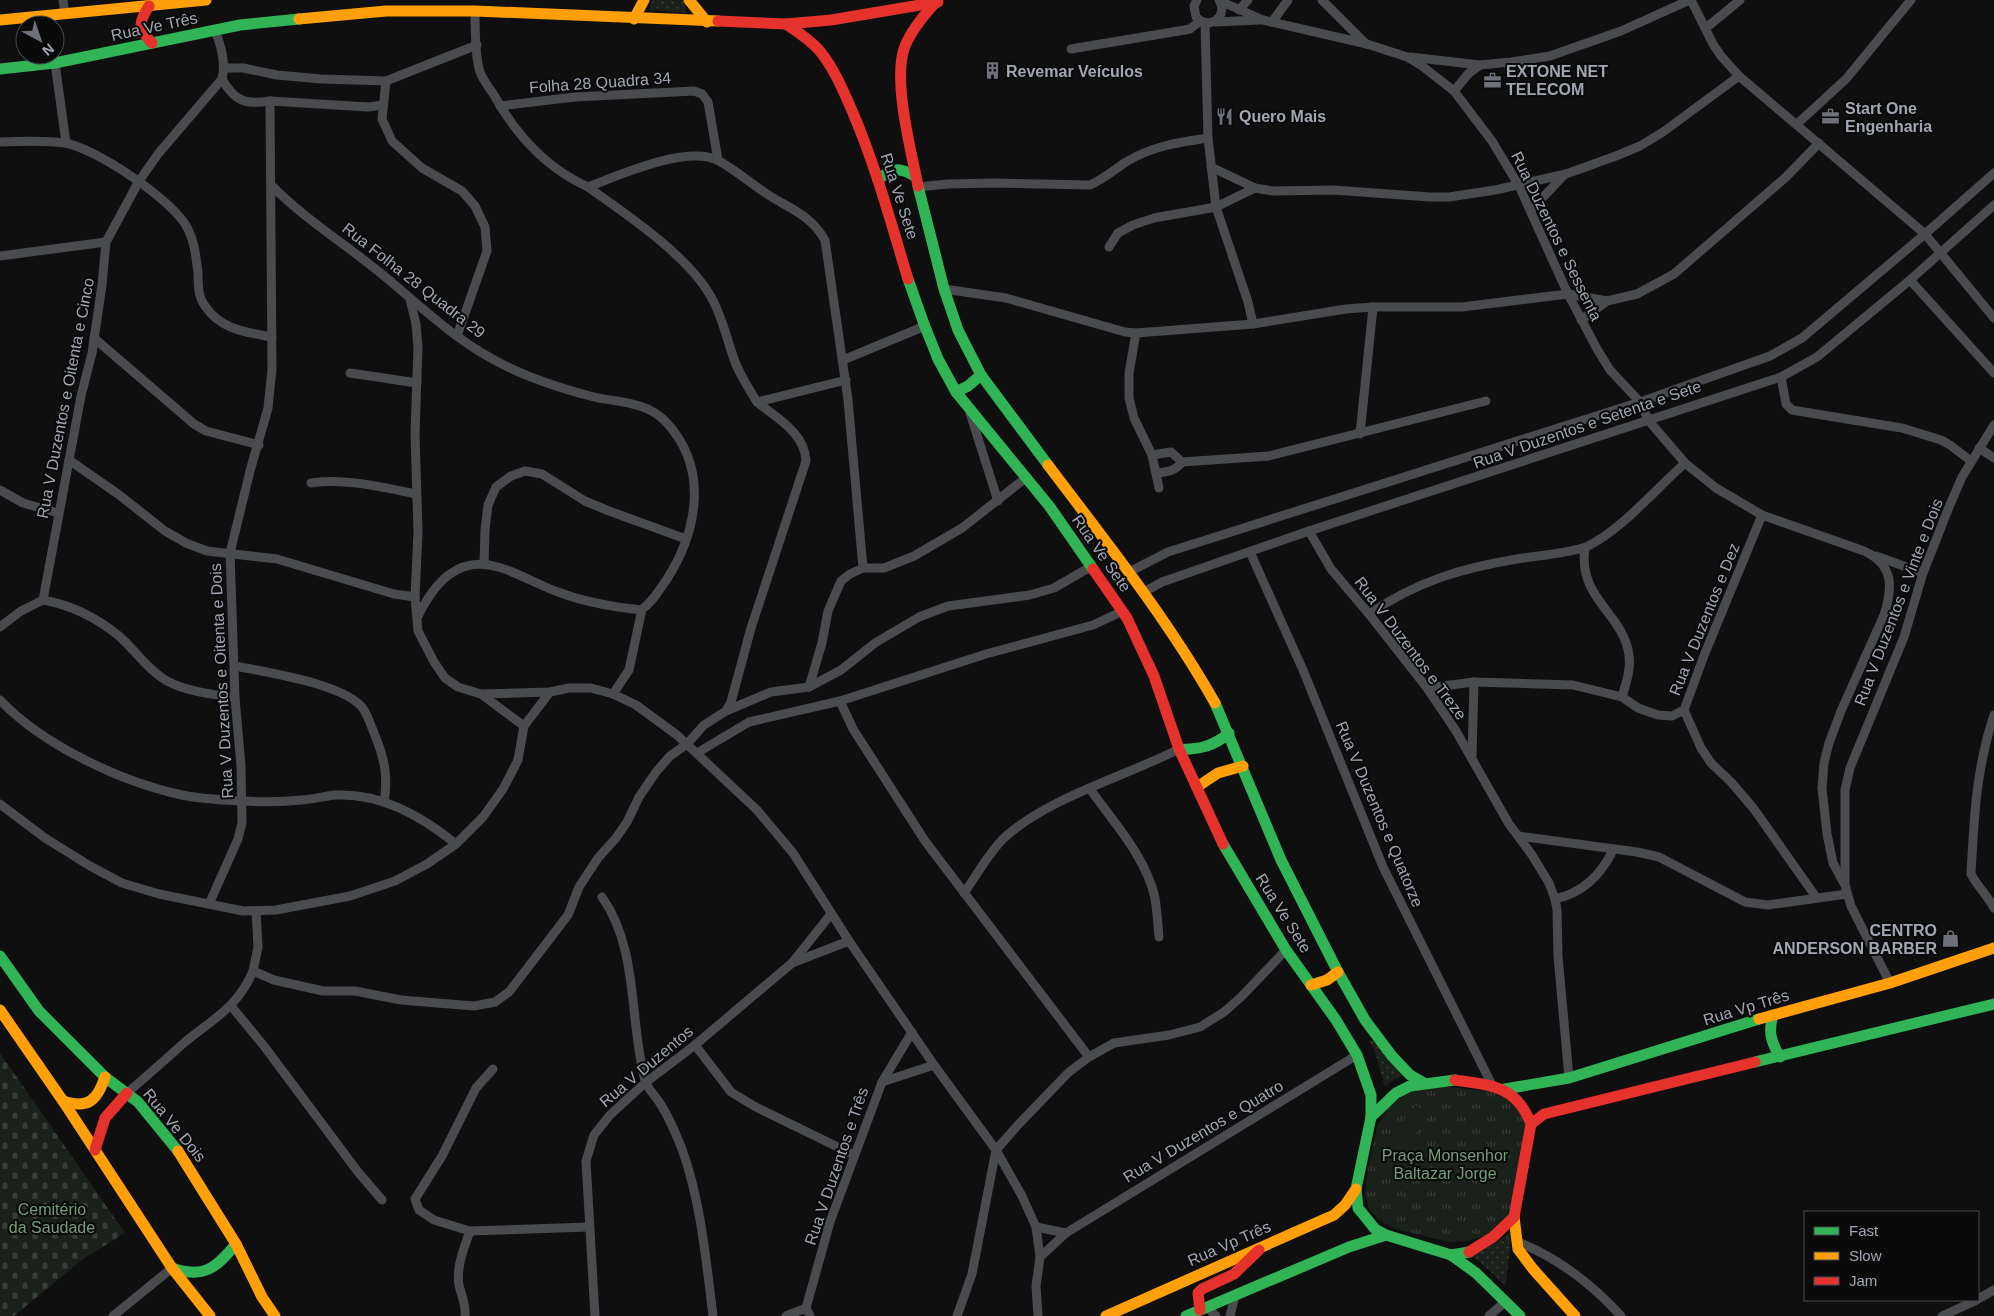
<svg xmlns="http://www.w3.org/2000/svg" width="1994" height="1316" viewBox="0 0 1994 1316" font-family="Arial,sans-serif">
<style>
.grass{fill:url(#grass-dots)}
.cemetery{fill:url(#cemetery-stones)}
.park{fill:url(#park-tufts)}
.garden{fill:#1a201a}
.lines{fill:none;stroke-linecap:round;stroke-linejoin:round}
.street{stroke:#4a4b4f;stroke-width:9}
.fast{stroke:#30b455;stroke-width:11}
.slow{stroke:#ff9f0a;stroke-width:11}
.jam{stroke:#e5322d;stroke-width:11}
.labels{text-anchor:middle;stroke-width:4;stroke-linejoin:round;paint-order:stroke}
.street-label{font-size:16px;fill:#a1a6b1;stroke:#0a0a0b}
.poi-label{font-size:16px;font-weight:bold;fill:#a1a6b1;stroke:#0a0a0b;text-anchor:start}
.park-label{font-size:16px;fill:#789c79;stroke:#0a0a0b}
</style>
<defs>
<pattern id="grass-dots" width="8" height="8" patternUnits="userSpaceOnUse" patternTransform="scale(1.25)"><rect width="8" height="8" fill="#1a201a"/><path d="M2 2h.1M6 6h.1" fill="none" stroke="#383d39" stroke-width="1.8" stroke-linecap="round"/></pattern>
<pattern id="cemetery-stones" width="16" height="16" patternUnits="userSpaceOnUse" patternTransform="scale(1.25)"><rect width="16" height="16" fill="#1a201a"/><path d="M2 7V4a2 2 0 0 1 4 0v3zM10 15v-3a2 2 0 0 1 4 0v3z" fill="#383d39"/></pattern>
<pattern id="park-tufts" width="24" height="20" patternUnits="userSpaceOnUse" patternTransform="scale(1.25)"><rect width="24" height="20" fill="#1a201a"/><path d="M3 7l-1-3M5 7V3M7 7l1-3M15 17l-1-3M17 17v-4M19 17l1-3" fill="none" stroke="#383d39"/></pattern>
</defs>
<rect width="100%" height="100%" fill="#0f0f10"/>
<!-- grass -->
<g class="grass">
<polygon points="652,0 683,0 687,13 649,10"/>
<polygon points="1368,1040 1379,1043 1405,1074 1396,1078 1385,1087 1374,1049"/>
<polygon points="1512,1232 1506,1281 1505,1285 1479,1261 1468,1255 1484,1250"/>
</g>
<!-- cemetery -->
<polygon class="cemetery" points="0,1053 125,1233 83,1259 14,1316 0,1316"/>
<!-- park -->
<polygon class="park" points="1442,1086 1510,1094 1526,1120 1510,1214 1489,1235 1467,1241 1449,1242 1399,1230 1380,1221 1369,1209 1365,1195 1368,1168 1377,1126 1388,1108 1408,1091"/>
<!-- garden -->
<polygon class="garden" points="1416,1105 1430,1116 1399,1153 1386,1142"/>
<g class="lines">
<!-- street -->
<g class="street">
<polyline points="63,0 65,14"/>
<path d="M 1197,0 L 1194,6 L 1196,17 C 1209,31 1229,17 1219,0"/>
<polyline points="1322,0 1366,44"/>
<polyline points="1691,0 1713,44 1721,56 1739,76 1925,234 1994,318"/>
<path d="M 1220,1 L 1263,20 L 1367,44 L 1407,57 L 1422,66 L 1454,91 L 1492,141 L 1519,186 L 1568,294 L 1597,349 L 1610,370 L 1640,402 L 1649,421 L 1685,463 L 1716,488 L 1762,515 L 1864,551 C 1894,565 1893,587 1884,615 L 1841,711 L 1829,743 L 1824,763 L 1822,788 L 1827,834 L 1833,863 L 1845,885 L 1851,906 L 1890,983"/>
<polyline points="1239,10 1248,0"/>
<path d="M 475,11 C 475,27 475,58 480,72 C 483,80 489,88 494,95 C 516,135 546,168 588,187 C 619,175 688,144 719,161 C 737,171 753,185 770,196 C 793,210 811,216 825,240 L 848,400 L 863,568 L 850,574 L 841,581 L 828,611 L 822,643 L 809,687"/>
<polyline points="1216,22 1260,20"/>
<polyline points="1272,22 1288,0"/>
<polyline points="1205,24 1208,138 1216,207 1248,302 1253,324"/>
<polyline points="1706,28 1740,0"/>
<polyline points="1071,49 1185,30 1190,29 1200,21"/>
<polyline points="1410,57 1480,65 1511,62 1550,56 1621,31 1690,0"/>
<polyline points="55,63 66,143"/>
<polyline points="224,68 243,68 277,75 321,79 386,81 477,45"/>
<path d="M 222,79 C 234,101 246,105 270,101 L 368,107 L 383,105"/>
<polyline points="386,81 382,119 392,141 422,168 462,191 475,206 485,227 487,251 457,336"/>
<polyline points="1454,91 1469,73 1480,65"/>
<polyline points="500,106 575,97 694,91 702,94 708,102 718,160"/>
<polyline points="1797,124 1846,79 1911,0"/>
<path d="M 0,142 C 21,141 44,140 65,143 C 95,148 175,201 188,229 C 195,243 196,258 198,273 C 198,281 198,289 200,296 C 201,300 203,303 205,306 C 221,330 246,332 272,337"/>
<polyline points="1211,167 1255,188 1273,191 1333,190 1430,197 1449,197 1495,190 1566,174 1616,156 1640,146 1663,132 1739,76"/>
<path d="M 272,186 C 304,218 342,242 378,271 C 419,304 456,342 504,365 C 532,379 560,388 590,396 C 616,403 646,400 666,422 C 709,468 698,530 667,579 C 659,590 652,603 641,610 C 613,607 584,602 558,592 C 538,585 517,572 498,567 C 457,555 434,584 418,616"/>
<path d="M 588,187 C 626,214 686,254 710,295 C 722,315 727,340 735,362 C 741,377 749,389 757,402 L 846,380"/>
<path d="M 918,187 L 948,184 L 994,183 L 1090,185 C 1104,179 1114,170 1126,162 C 1152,146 1180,142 1208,138"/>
<polyline points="1531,210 1565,174"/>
<polyline points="1109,247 1118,233 1133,225 1154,218 1216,207 1255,188"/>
<polyline points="0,256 106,242"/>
<polyline points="1910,280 1994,373"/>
<polyline points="944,289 1006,298 1125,332 1136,333 1253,324 1346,309 1373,307 1462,307 1568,294 1607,301 1637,294 1674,274 1786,177 1819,143"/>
<polyline points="410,299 416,324 418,347 415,434 418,532 415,597 418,631 434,662 445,678 458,687 481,694 550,692 569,688 591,688 613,694 636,705 677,735 757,810 793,853 849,941 934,1065 996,1150 1022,1196 1036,1227 1040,1257 1036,1286 1038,1316"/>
<polyline points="1581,320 1607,301"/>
<polyline points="1136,333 1129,373 1129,398 1134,418 1152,455 1159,488"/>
<polyline points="94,338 194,424 206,431 259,445"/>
<polyline points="843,360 925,326"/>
<polyline points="350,373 417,383"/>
<polyline points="1781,377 1786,404 1792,410 1902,428 1941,440 1950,445 1971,461"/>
<polyline points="970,413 998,501"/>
<polyline points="1360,434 1373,307"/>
<polyline points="1979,448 1994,458"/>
<polyline points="1152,455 1171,452 1182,462 1269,456 1486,401"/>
<polyline points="69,460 118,494 165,531 186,543 207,551 277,559 394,594 415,597"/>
<path d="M 1157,473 C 1168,472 1175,471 1182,462"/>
<path d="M 311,483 C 346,478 381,487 416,494"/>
<polyline points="0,490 23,503 58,513"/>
<polyline points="1309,531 1331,569 1369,614 1427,688 1456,731 1509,824 1532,855 1549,883 1555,899 1557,910 1558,956 1569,1078"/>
<path d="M 1585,548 C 1577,598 1624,614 1629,655 C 1631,670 1626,683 1622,697"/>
<polyline points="1250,552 1303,670 1383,867 1492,1085"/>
<polyline points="1876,556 1923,573"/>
<polyline points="484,564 485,530 488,505 496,487 511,476 525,471 542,474 585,501 609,511 686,539"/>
<polyline points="863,568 884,568 914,556 962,528 1027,477"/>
<polyline points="1129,572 1168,552 1640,402 1770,356 1802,338 1925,234 1994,173"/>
<polyline points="1144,592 1162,582 1309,531 1781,377 1817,357 1910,280 1994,205"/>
<path d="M 43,600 L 81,396 L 92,353 L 102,285 L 106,242 L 139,181 L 158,154 L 222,79 C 226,62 221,46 215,30"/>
<path d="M 43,600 C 71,605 97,618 119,636 C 135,650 148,670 167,681 C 188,692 212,694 235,698"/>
<path d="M 1369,614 C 1416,582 1461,568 1517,559 C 1534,556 1574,553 1588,546 C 1620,531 1657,488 1685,463"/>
<polyline points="0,627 21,611 43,600"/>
<path d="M 235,666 C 265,672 348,684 364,710 C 369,718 372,729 376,738 C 385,760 388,779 384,802"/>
<polyline points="1427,688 1474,682 1573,685 1622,697 1638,708 1658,715 1672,716 1684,710 1705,653 1762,515"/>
<polyline points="481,694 524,726"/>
<polyline points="613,694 629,670 642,609"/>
<path d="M 0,700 C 43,745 121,782 182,795 C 201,799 222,800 242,801 C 262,802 282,802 302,800 C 314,799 325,796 336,795 C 381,793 422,816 456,844"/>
<polyline points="840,701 853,729 925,841 1089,1057"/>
<polyline points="1684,710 1701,748 1711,763 1731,782 1754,809 1816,897"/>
<path d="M 726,711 L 731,702 L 751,628 L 806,461 C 805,433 777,418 757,402"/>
<path d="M 1994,715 C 1976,769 1974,818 1971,874 C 1977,886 1988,896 1994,908"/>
<polyline points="697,753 749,722 840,701 986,654 1093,625 1123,611"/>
<polyline points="1472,756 1474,682"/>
<path d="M 1090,789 C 1114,823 1146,857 1155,898 C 1157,911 1158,924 1159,937"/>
<polyline points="0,804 45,838 90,866 122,883 159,894 243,911 276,910 350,896 395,881 427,864 456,844 483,817 503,789 518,760 524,726 550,692"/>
<polyline points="1518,836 1637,852 1659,857 1745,902 1768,905 1847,894"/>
<polyline points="1845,884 1845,790 1850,768 1904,637 1923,573 1949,507 1962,477 1994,425"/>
<path d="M 964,893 C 977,875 989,852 1005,837 C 1052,796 1124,777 1179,749"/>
<path d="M 602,897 C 639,949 629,1021 645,1080 C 647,1089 656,1096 661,1105 C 670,1119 676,1134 682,1149 C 701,1202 706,1260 713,1316"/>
<path d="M 1555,899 C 1583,893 1601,875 1613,850"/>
<polyline points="209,904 238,839 242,823 241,766 235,698 230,553 250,471 268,408 272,369 270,101"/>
<polyline points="256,911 258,947 253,971 274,980 323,991 355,991 401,1000 474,1006 495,1002 509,992 568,915 579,887 598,858 616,838 627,822 639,797 656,772 670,756 687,744 704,725 726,711 771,692 809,687 841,670 875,643 919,617 948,606 1030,595 1054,588 1092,566"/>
<polyline points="792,963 849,941"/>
<polyline points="231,1006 264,1046 358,1172 382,1200"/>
<polyline points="695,1045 731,1092 754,1106 854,1155"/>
<polyline points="493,1069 476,1088 442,1156 415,1199 419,1210 434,1220 470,1231 589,1227"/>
<polyline points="882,1082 934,1065"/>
<path d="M 127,1093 C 147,1076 166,1059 185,1042 C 212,1020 239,1006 253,971"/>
<polyline points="1036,1227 1066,1233"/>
<path d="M 1518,1242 C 1558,1258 1592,1284 1621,1316"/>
<polyline points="1040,1257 1066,1233 1357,1055"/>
<polyline points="1978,1299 1994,1290"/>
<polyline points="1207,1307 1216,1316"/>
<polyline points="113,1316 172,1268"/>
<path d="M 465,1316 C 466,1303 462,1298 459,1285 C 456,1267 464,1248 470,1231"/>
<polyline points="595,1316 586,1161 594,1135 610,1115 645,1083 695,1045 792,963 831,914"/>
<polyline points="786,1316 806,1308"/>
<polyline points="810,1316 806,1308 830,1222 882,1082 912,1032"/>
<polyline points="957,1316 972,1274 996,1150 1017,1126 1069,1072 1089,1057 1114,1043 1169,1035 1200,1027 1224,1012 1241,997 1286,950"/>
<polyline points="1230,1316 1235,1296"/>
<polyline points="1489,1316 1505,1302"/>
<polyline points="1942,1316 1977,1300"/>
</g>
<!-- fast -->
<g class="fast">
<polyline points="0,69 55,63 240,25 299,19"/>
<path d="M 878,180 C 892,167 900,167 916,177"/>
<polyline points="918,186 944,289 958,330 981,375 1048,465"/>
<polyline points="908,279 924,324 938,359 956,392 1050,507 1093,569"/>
<polyline points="956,392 968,386 981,375"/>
<polyline points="1215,703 1281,860 1338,972 1365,1020 1392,1056 1410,1075 1424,1083"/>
<path d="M 1179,749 C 1199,750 1214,746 1229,733"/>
<polyline points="1223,844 1286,950 1336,1020 1357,1055 1371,1095 1371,1117"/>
<polyline points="0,956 39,1011 105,1077 138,1102 178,1151"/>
<path d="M 1773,1015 C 1768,1032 1771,1042 1780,1057"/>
<polyline points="1755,1062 1994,1004"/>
<polyline points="1455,1080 1410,1086 1396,1093 1371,1117 1356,1189 1358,1208 1375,1229 1386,1235 1451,1255 1469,1252"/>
<polyline points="1505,1089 1569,1078 1759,1019"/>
<polyline points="1451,1255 1476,1273 1520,1316"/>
<path d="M 172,1268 C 204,1279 216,1268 236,1244"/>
<polyline points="1186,1316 1349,1247 1386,1235"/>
</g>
<!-- slow -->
<g class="slow">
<polyline points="689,0 707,22"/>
<polyline points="299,19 386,11 475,11 718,21"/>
<polyline points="634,19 644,0"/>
<polyline points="0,20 206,0"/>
<path d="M 1048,465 C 1106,542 1167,618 1215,703"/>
<polyline points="1197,787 1218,773 1243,766"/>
<polyline points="1311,985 1327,980 1338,972"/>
<polyline points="0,1010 63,1101 172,1268 210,1316"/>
<polyline points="1759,1019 1890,983 1994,948"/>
<path d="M 63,1101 C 88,1109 97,1101 105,1077"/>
<polyline points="178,1151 236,1244 262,1297 275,1316"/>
<polyline points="1514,1217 1518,1249 1533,1269 1575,1316"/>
<polyline points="1106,1316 1334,1215 1345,1205 1356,1189"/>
</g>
<!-- jam -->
<g class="jam">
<path d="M 149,6 C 138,23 138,28 152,43"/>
<polyline points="718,21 786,24 831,20 938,2"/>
<path d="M 786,24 C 798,32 809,39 819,50 C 834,68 844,92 853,113 C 876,167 891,223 908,279"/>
<path d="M 918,186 C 911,150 892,79 905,46 C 912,29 924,15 936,2"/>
<polyline points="1093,569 1127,618 1154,676 1179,749 1223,844"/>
<path d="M 1455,1080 C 1491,1085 1517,1086 1531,1124 L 1514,1217 L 1493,1237 L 1469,1252"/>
<polyline points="1531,1124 1544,1114 1755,1062"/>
<polyline points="95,1150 105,1118 127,1093"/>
<polyline points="1200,1310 1198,1293 1202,1289 1234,1274 1259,1250"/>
</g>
</g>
<!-- icons -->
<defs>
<symbol id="building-bare" viewBox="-9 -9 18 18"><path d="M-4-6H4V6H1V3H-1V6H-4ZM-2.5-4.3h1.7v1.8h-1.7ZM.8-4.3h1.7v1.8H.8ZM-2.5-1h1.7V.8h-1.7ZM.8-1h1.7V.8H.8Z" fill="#6e7179" stroke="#0a0a0b" stroke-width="2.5" paint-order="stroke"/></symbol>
<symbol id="office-bare" viewBox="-9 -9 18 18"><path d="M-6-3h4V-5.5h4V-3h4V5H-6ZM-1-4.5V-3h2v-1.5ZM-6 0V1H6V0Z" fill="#6e7179" stroke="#0a0a0b" stroke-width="2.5" paint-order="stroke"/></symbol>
<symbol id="restaurant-bare" viewBox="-9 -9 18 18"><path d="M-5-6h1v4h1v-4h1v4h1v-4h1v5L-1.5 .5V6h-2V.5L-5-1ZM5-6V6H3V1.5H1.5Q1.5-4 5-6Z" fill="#6e7179" stroke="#0a0a0b" stroke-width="2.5" paint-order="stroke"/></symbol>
<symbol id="shop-bare" viewBox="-9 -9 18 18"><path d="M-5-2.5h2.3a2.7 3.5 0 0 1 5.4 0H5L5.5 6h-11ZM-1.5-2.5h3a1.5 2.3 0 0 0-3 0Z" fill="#6e7179" stroke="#0a0a0b" stroke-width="2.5" paint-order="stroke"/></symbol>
</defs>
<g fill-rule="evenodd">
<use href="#building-bare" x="980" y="58" width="25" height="25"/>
<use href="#office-bare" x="1480" y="68" width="25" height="25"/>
<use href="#restaurant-bare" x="1212" y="104" width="25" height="25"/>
<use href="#office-bare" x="1818" y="104" width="25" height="25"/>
<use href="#shop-bare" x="1938" y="926" width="25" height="25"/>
</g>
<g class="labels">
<!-- street labels -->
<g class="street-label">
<text transform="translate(154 26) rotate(-12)" y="6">Rua Ve Três</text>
<text transform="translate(600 82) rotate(-4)" y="6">Folha 28 Quadra 34</text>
<text transform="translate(900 196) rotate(72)" y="6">Rua Ve Sete</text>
<text transform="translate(1557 236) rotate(64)" y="6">Rua Duzentos e Sessenta</text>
<text transform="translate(414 280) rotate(38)" y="6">Rua Folha 28 Quadra 29</text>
<text transform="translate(65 398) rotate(-79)" y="6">Rua V Duzentos e Oitenta e Cinco</text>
<text transform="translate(1587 424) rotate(-19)" y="6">Rua V Duzentos e Setenta e Sete</text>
<text transform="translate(1102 553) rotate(55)" y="6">Rua Ve Sete</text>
<text transform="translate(1898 602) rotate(-69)" y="6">Rua V Duzentos e Vinte e Dois</text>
<text transform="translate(1704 619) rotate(-68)" y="6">Rua V Duzentos e Dez</text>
<text transform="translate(1411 648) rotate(53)" y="6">Rua V Duzentos e Treze</text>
<text transform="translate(221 681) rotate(-93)" y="6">Rua V Duzentos e Oitenta e Dois</text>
<text transform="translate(1380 814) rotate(67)" y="6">Rua V Duzentos e Quatorze</text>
<text transform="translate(1284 913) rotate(58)" y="6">Rua Ve Sete</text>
<text transform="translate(1746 1007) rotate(-17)" y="6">Rua Vp Três</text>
<text transform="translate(646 1066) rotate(-40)" y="6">Rua V Duzentos</text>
<text transform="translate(175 1125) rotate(51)" y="6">Rua Ve Dois</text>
<text transform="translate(1203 1131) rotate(-31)" y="6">Rua V Duzentos e Quatro</text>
<text transform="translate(836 1166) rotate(-71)" y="6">Rua V Duzentos e Três</text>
<text transform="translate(1229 1243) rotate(-24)" y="6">Rua Vp Três</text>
</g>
<!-- poi labels -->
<g class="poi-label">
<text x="1006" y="77">Revemar Veículos</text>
<text x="1506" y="77">EXTONE NET<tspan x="1506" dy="18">TELECOM</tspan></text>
<text x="1845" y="114">Start One<tspan x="1845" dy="18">Engenharia</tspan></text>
<text x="1239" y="122">Quero Mais</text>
<text x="1937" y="936" text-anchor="end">CENTRO<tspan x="1937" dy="18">ANDERSON BARBER</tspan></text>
</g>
<!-- park labels -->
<g class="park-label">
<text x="1445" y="1161">Praça Monsenhor<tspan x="1445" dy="18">Baltazar Jorge</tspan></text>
<text x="52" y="1215">Cemitério<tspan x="52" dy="18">da Saudade</tspan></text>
</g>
</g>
<!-- legend -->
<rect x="1804" y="1211" width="175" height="90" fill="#0a0a0b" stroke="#46484d"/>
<rect x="1814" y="1227" width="25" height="8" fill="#30b455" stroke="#46484d"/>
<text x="1849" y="1236" font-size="15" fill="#a1a6b1">Fast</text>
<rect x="1814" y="1252" width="25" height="8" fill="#ff9f0a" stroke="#46484d"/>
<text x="1849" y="1261" font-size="15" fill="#a1a6b1">Slow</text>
<rect x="1814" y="1277" width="25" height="8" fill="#e5322d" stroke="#46484d"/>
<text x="1849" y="1286" font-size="15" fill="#a1a6b1">Jam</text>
<!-- north arrow -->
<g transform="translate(40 40) rotate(140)"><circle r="24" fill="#0a0a0b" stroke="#46484d"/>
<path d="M0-4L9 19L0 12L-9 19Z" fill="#6e7179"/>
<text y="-8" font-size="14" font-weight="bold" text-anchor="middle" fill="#a1a6b1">N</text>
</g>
</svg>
